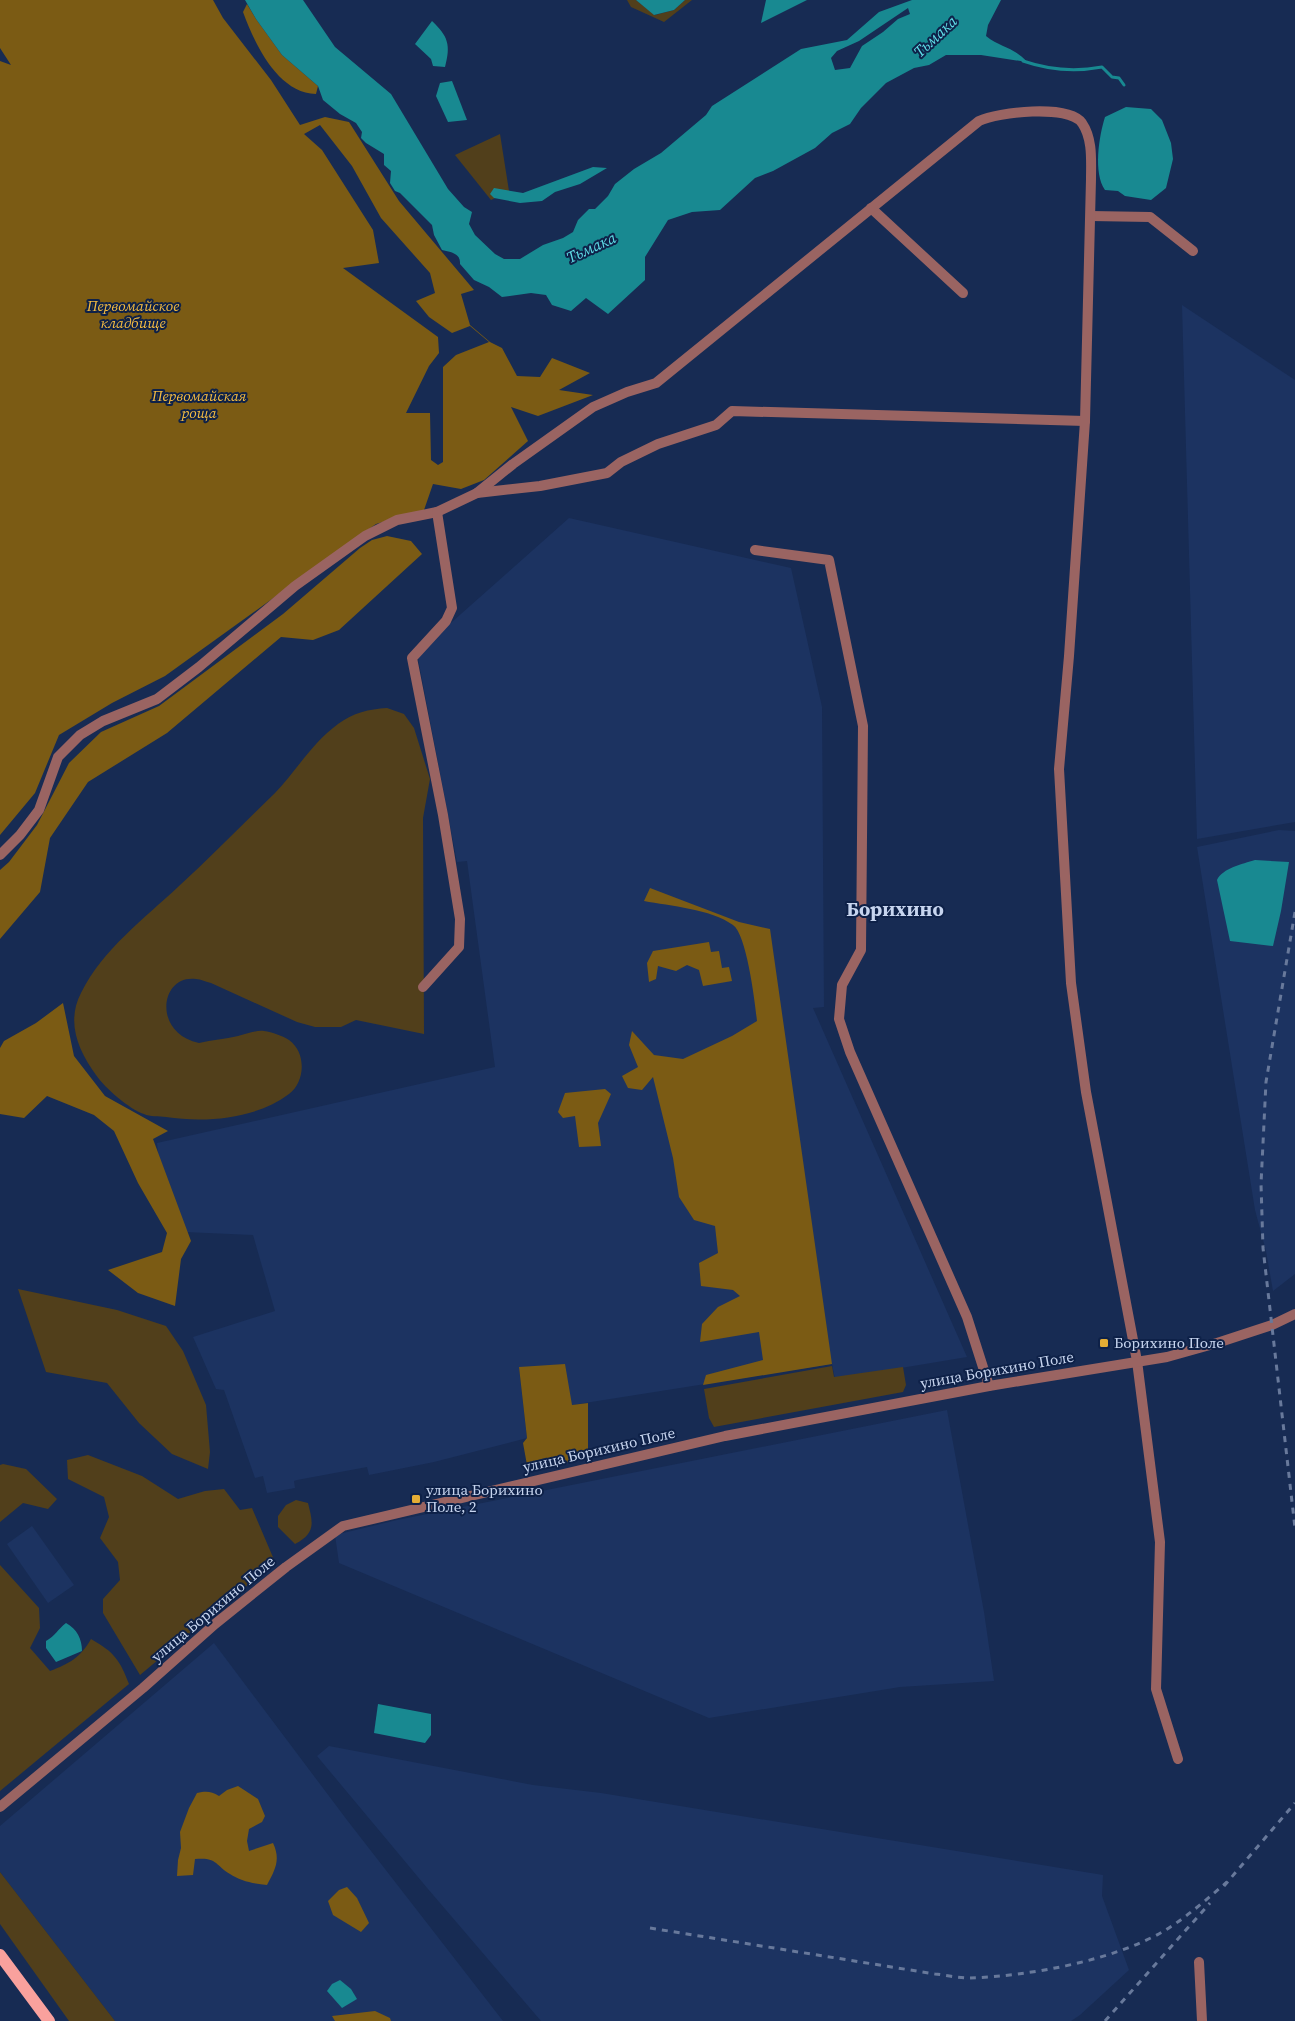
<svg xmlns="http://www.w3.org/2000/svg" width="1295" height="2021" viewBox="0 0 1295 2021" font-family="'Source Serif 4',serif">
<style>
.built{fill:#1c3361}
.green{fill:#513f1b}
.forest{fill:#7b5b14;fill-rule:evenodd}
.water{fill:#188991;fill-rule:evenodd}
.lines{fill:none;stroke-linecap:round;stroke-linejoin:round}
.stream{stroke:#188991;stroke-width:3}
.minor{stroke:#9a6462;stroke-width:10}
.primary{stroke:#f9a19d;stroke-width:12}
.rail{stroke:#68799b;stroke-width:3;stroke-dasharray:6 6;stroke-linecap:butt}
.poi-dot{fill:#e4ad35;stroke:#0e2148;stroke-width:2}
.labels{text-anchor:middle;stroke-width:4;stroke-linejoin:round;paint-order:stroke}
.park-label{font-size:15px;font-style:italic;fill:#f4bb41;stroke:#0e2148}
.poi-label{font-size:15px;fill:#c7d5ef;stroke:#0e2148;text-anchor:start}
.street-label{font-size:15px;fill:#c7d5ef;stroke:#0e2148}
.water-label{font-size:16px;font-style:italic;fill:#5fdce6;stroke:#0e2148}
.district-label{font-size:20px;font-weight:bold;fill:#c7d5ef;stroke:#0e2148}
</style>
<rect width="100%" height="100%" fill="#172b53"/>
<!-- built -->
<g class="built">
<polygon points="1182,305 1295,380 1295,822 1197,839"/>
<polygon points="569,518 791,568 822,707 824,1007 813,1008 967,1357 835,1379 832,1364 572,1405 519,1368 527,1438 434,1462 369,1475 367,1467 297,1480 294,1481 295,1488 267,1493 263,1476 255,1478 224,1390 216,1389 193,1337 275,1311 253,1235 185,1232 159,1163 157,1143 495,1067 467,861 457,862 417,653"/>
<polygon points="1279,830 1295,831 1295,1274 1273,1291 1266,1251 1255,1210 1197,847"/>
<polygon points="947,1410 984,1612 994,1681 900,1687 709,1718 339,1563 335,1535 397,1520"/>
<polygon points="32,1526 74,1585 48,1603 7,1544"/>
<polygon points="214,1643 347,1820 503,2021 115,2021 0,1872 0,1826"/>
<polygon points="329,1746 533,1785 601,1793 1103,1875 1102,1896 1129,1970 1080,2015 1071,2021 541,2021 428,1889 317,1756"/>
</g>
<!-- green -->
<g class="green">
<polygon points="627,0 636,0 655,15 674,10 685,0 692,0 664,22 631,7"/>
<polygon points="500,134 509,191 491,200 455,155"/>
<path d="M 387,708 L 404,714 L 414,728 L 430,779 L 423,818 L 424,1034 L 356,1020 L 341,1027 L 315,1027 L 297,1022 L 211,983 C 206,982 201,979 196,979 C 160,974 152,1033 199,1043 C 212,1040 225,1039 238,1036 C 246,1034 256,1030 264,1031 C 272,1032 283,1036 289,1040 C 307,1053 305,1082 289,1094 C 256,1119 206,1123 166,1117 C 159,1116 150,1117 144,1114 C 129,1109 105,1088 96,1075 C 78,1050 66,1022 81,993 C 103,949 144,919 179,886 C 212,856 243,824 275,793 C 297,770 312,743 338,724 C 353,713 369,709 387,708 Z"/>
<polygon points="18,1289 117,1310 166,1326 183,1351 206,1405 210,1452 208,1469 172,1454 139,1423 107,1383 46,1372"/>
<polygon points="832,1366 834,1377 903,1367 906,1385 903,1392 714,1427 709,1418 704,1389"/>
<polygon points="88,1455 142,1476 178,1499 205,1491 224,1489 240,1510 252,1508 275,1562 140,1675 103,1613 103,1599 120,1580 118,1562 100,1538 109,1517 104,1497 68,1479 67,1460"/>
<polygon points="3,1464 26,1469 57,1499 48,1509 23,1503 0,1522 0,1465"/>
<path d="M 296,1500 L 308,1503 C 313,1523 316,1533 295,1544 L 278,1527 L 278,1516 L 286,1505 Z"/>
<path d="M 0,1565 L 39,1608 L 40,1628 L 30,1648 L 50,1671 C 69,1664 81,1657 91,1639 C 114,1652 120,1660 129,1684 L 0,1791 Z"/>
<polygon points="0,1872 115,2021 69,2021 0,1924"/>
</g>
<!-- forest -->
<g class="forest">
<path d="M 0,0 L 213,0 L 223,18 L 271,80 L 300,125 L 325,117 L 349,122 L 399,201 L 474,290 L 461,294 L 470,325 L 490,342 L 502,348 L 517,376 L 540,377 L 552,358 L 590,373 L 559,390 L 593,395 L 538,416 L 511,407 L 528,441 L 484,480 L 461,489 L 433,484 L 424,510 L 376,524 L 165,676 L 112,703 L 59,735 L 35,793 L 0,835 L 0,61 L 11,65 L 0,48 ZM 320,125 L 352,166 L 381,218 L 430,273 L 435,293 L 416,301 L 429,317 L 452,333 L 470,326 L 489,342 L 456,355 L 443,367 L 443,462 L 438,465 L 431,460 L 430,413 L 406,413 L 429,366 L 439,353 L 438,337 L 343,268 L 379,263 L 373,230 L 322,150 L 304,134 Z"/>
<path d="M 247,4 L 256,19 L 282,55 L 318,86 L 316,94 C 277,93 254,42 243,12 Z"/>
<polygon points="387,536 411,541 422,554 339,630 313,640 281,637 167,733 88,782 50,838 40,892 0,939 0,870 9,862 37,825 69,763 101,732 159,706 283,614 360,548 372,540"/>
<path d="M 650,888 L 739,922 L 770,929 L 832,1364 L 703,1385 L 706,1375 L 763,1360 L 759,1332 L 700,1342 L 702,1324 L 718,1307 L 740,1296 L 733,1290 L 701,1286 L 699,1263 L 718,1253 L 715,1226 L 694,1220 L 679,1197 L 673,1158 L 653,1077 L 642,1090 L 628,1088 L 622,1076 L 638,1067 L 629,1045 L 632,1031 L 654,1055 L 683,1059 L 732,1036 L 757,1021 C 755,1003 747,935 733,925 C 711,909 670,906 644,901 Z"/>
<polygon points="709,942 711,952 719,951 722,968 729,967 732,981 703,986 699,970 687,965 676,971 658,966 656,979 649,982 647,963 653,951"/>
<polygon points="63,1003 74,1056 105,1096 168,1131 153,1139 191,1241 181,1259 175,1306 138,1293 108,1270 162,1252 167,1233 138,1183 114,1131 94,1115 47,1096 24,1118 0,1114 0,1048 4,1041 36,1023"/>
<polygon points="605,1089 611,1094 598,1123 601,1146 579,1147 575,1116 563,1118 558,1112 565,1093"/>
<path d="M 565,1364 L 572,1405 L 588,1403 L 588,1454 C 566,1464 551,1469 527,1465 L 523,1443 L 527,1438 L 519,1367 Z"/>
<path d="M 238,1786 L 258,1799 L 265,1816 L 262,1822 L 249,1829 L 247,1841 L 249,1851 L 273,1843 C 281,1860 275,1870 267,1885 C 255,1884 240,1881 230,1874 C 214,1864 217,1857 195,1859 L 193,1875 L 177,1876 L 178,1860 L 181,1848 L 180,1832 L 189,1808 L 197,1793 C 206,1791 211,1791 219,1796 L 227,1790 Z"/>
<polygon points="347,1887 357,1898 369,1923 361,1932 333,1915 328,1901 339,1890"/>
<polygon points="375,2011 390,2018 391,2021 335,2021 332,2016"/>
</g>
<!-- water -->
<g class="water">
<path d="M 245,0 L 303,0 L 335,47 L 391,94 L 448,189 L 464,207 L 472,212 L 469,224 L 475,235 L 495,254 L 504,259 L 520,259 L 543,245 L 563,238 L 573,232 L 578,220 L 589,209 L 595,209 L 608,196 L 615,184 L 634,169 L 661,153 L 706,115 L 712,106 L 801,49 L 847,40 L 879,12 L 912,0 L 1001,0 L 988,25 L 986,36 C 1001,48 1014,47 1027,62 L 981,55 L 946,55 L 929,65 L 914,68 L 886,83 L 861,108 L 850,124 L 832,133 L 815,148 L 773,171 L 755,178 L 720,210 L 692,212 L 668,220 L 645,257 L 645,280 L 608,314 L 586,298 L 571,311 L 552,305 L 546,295 L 531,293 L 502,297 L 489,287 L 474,280 L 460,264 C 461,253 450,252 442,250 L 434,235 L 432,225 L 400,193 L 395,191 L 390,183 L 391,171 L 384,165 L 384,154 L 366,143 L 361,138 L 362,132 L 356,123 L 340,114 L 323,100 L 318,86 L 282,55 L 256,19 ZM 908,8 L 910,14 L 898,19 L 883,32 L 862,46 L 850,68 L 835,70 L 831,58 L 837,51 L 859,41 Z"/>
<polygon points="636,0 685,0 674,10 654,15"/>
<polygon points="766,0 807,0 761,23"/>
<path d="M 432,21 C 448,36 451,45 445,67 L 433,66 L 431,59 L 415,44 Z"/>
<polygon points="452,81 467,120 448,122 436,96 440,83"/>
<path d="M 1126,107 L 1151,109 L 1162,120 L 1171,143 L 1173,159 L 1166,188 L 1151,200 L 1125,196 L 1118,191 L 1105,190 C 1093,173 1099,136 1105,117 Z"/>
<polygon points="593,167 607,168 580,184 555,192 542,201 520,203 494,198 490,194 494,188 523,193"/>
<path d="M 1255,860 L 1289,862 L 1281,911 L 1273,946 L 1230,941 L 1217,880 C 1223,868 1242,864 1255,860 Z"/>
<path d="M 66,1623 C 77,1629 82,1639 82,1651 L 56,1662 L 46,1648 L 46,1641 C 55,1636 58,1629 66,1623 Z"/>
<polygon points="378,1704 431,1714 431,1735 425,1743 374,1733"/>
<polygon points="340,1980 351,1989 357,1999 342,2008 327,1991 332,1984"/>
</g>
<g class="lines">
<!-- stream -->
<path class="stream" d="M 1023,61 C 1049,70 1075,72 1102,67 L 1112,77 L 1119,78 L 1124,85"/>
<!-- minor -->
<g class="minor">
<polyline points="871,208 963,293"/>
<polyline points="1091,216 1150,217 1193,251"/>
<polyline points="477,493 540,486 607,473 621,462 658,444 716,425 732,411 1085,421"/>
<polyline points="755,550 829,560 863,726 861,950 842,985 839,1019 850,1052 967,1317 989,1386"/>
<path d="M 0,855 L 20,835 L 39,810 L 58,757 L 80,735 L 103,721 L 157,699 L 199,667 L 295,586 L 365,536 L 397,520 L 437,512 L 477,493 L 513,464 L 593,407 L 627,392 L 656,383 L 979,121 C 998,112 1068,104 1082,123 C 1093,139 1091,161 1091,179 L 1085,421 L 1069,656 L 1059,769 L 1071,983 L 1086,1092 L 1137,1361 L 1160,1542 L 1156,1689 L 1178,1759"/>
<polyline points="423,987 459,947 460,919 443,815 412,658 446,621 452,608 437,512"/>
<polyline points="0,1807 143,1688 215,1624 286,1567 343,1526 725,1436 989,1386 1167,1357 1217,1343 1272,1325 1295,1314"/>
<polyline points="1199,1962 1202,2021"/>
</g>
<!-- primary -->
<polyline class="primary" points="0,1955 49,2021"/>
<!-- rail -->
<g class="rail">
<polyline points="1295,912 1266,1082 1261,1184 1263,1248 1295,1528"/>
<polyline points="1224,1886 1295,1803"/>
<path d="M 650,1928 L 935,1974 C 946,1975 958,1978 969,1978 C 1029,1976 1112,1961 1164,1931 C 1187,1917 1207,1899 1227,1882"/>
<polyline points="1105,2021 1210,1903"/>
</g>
</g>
<!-- markers -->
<g class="poi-dot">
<rect x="1099" y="1338" width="10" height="10" rx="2.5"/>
<rect x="411" y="1494" width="10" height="10" rx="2.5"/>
</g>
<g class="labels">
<!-- park labels -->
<g class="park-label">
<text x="133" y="311">Первомайское<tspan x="133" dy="17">кладбище</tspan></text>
<text x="199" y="401">Первомайская<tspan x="199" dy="17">роща</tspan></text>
</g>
<!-- poi labels -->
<g class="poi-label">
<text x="1114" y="1348">Борихино Поле</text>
<text x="426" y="1495">улица Борихино<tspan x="426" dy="17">Поле, 2</tspan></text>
</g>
<!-- street labels -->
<g class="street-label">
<text transform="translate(997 1370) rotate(-10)" y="5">улица Борихино Поле</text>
<text transform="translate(599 1450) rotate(-13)" y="5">улица Борихино Поле</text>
<text transform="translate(213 1609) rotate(-40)" y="5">улица Борихино Поле</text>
</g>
<!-- water labels -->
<g class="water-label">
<text transform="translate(935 36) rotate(-43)" y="6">Тьмака</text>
<text transform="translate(591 247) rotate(-25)" y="6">Тьмака</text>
</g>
<!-- district labels -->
<g class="district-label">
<text x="895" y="916">Борихино</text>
</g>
</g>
</svg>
